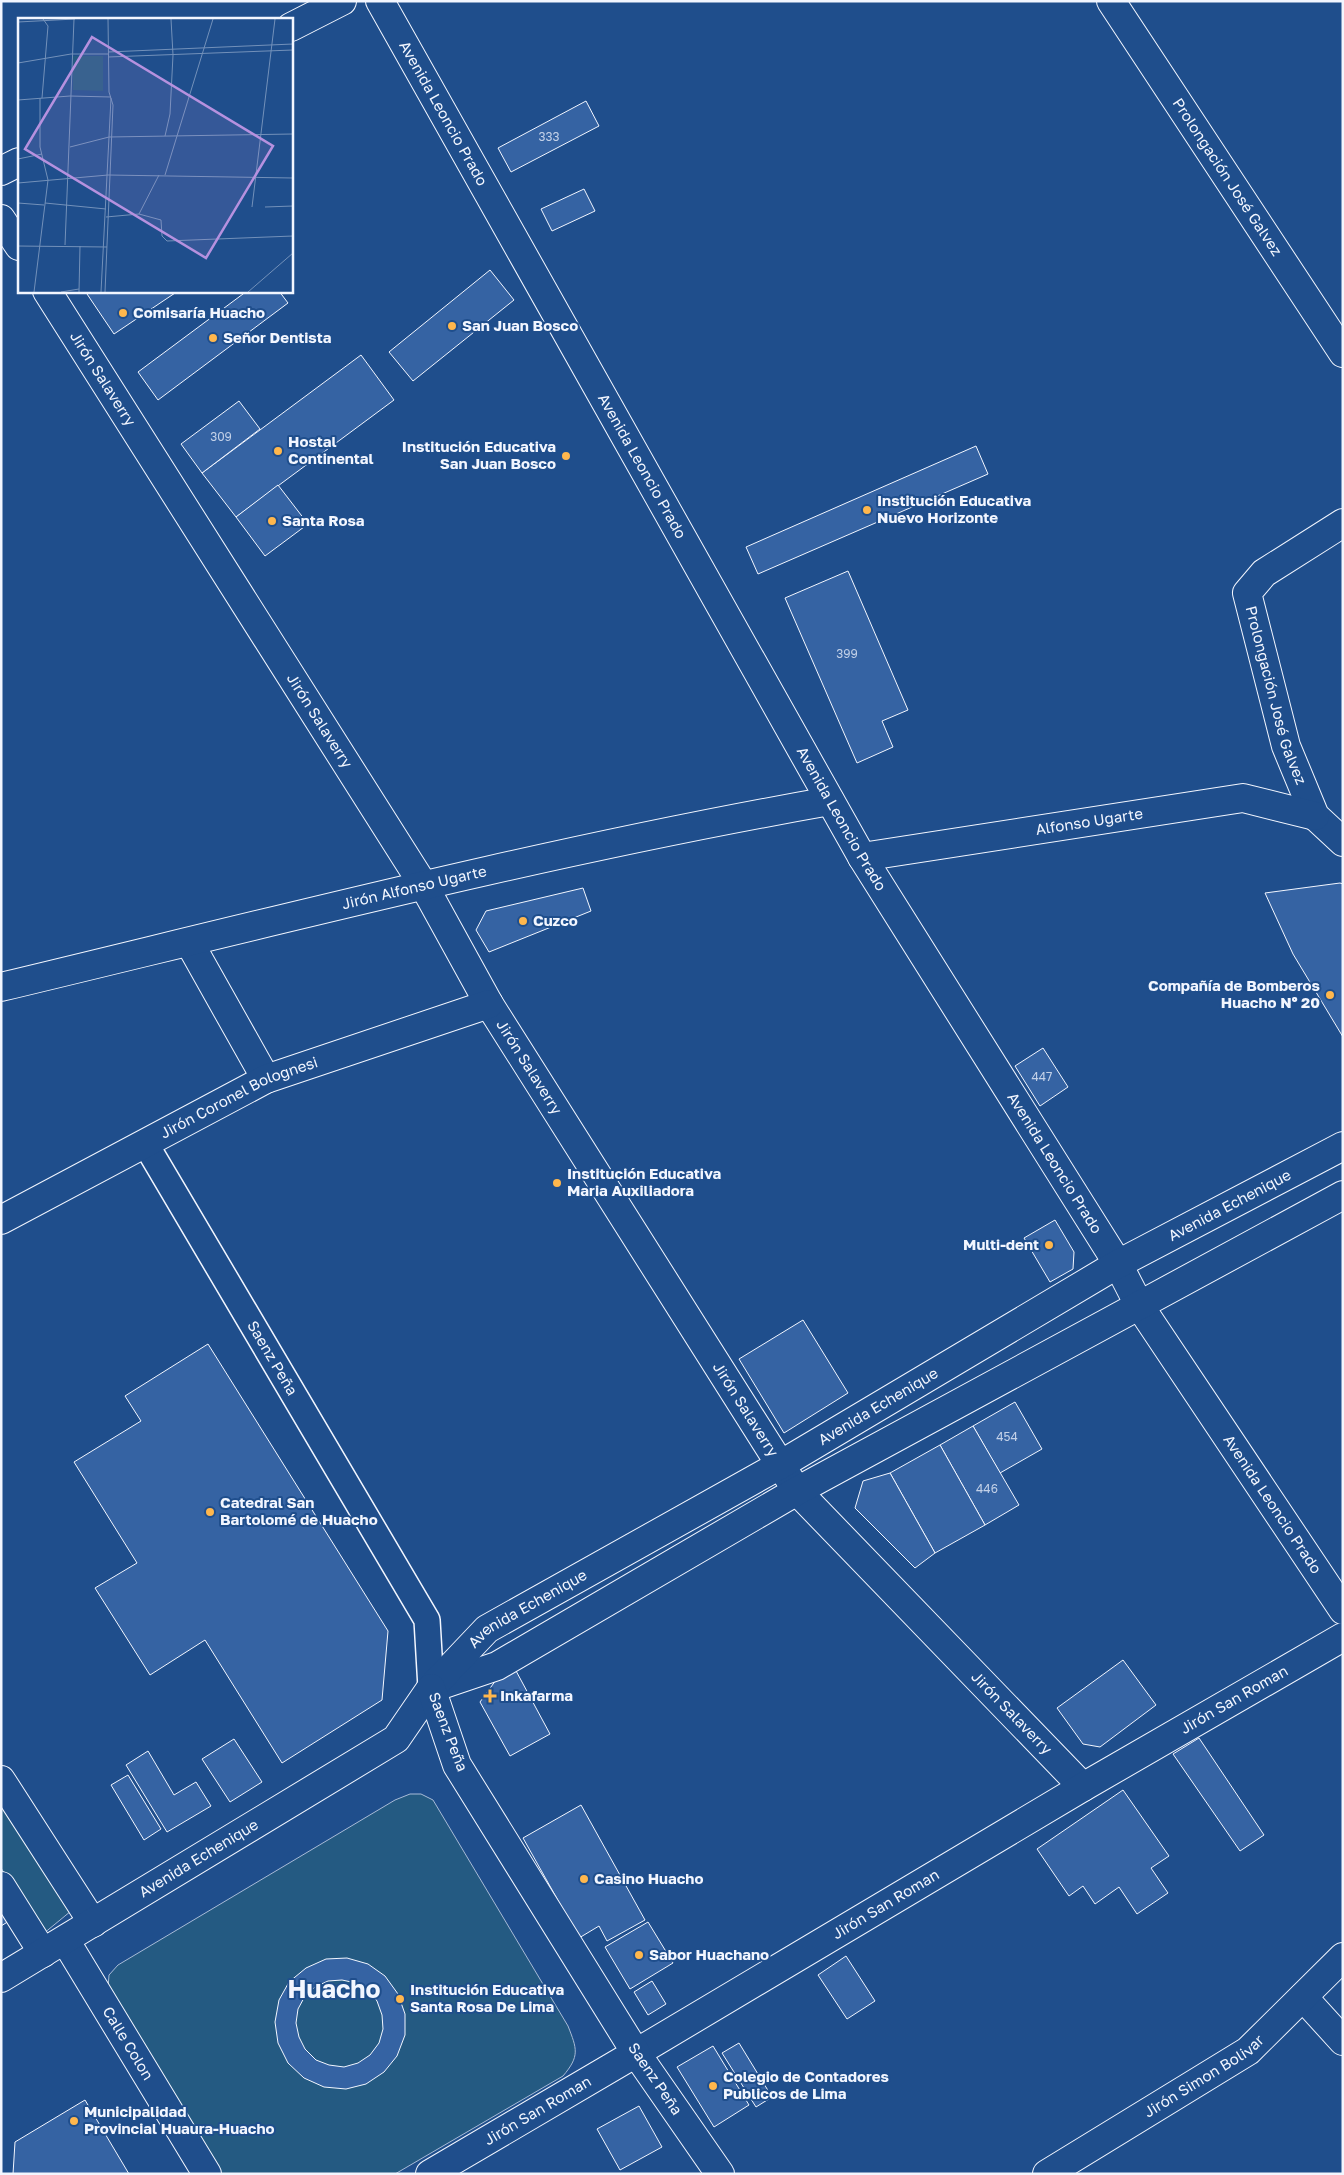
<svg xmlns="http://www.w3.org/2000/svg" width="1344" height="2175" viewBox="0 0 1344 2175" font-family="'Golos Text',sans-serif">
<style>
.green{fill:#245a82;stroke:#a8bbd7}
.building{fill:#3563a3;stroke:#f2f6ff;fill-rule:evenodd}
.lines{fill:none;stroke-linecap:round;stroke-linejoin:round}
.pedestrian-casing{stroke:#f2f6ff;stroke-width:28}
.minor-casing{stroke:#f2f6ff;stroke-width:30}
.tertiary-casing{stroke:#f2f6ff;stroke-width:30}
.pedestrian{stroke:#1f4e8c;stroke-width:25}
.minor{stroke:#1f4e8c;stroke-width:28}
.tertiary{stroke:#1f4e8c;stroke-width:28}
.poi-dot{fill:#ffb74d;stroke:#1f4e8c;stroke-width:2}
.labels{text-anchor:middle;stroke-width:4;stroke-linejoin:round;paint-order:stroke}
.number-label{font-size:12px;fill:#c3d1e8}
.street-label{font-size:15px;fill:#f2f6ff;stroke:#1f4e8c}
.poi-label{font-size:15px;font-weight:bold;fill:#f2f6ff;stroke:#1f4e8c;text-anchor:start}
.town-label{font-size:25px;font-weight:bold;fill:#f2f6ff;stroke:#1f4e8c}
.inset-road{fill:none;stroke:#7391ba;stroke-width:1}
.view{fill:#b691df;fill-opacity:0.15;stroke:#b691df;stroke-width:2.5}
.inset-edge{fill:none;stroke:#f2f6ff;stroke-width:2.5}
</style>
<rect width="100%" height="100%" fill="#1f4e8c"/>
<!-- green -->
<g class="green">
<path d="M 410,1794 L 421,1794 L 433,1800 L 568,2026 C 577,2049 580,2056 563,2076 L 395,2174 L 221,2174 L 108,1988 L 109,1975 L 118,1965 L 395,1800 Z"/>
<polygon points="1,1803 71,1911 43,1934 1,1868"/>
</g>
<!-- building -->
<g class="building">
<polygon points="586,101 599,126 511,172 498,148"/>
<polygon points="584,189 595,211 552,231 541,209"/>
<polygon points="490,270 514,300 413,381 389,352"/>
<polygon points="85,291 178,291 114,334"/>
<polygon points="247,291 279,291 288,303 158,400 138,372"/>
<polygon points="361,355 394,400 236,517 202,473"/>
<polygon points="239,401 260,429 202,473 181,444"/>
<polygon points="976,446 988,474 758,574 746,547"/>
<polygon points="278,485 308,524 265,556 236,517"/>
<polygon points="848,571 908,710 882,721 893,747 857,763 785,598"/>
<polygon points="1340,883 1343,884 1343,1037 1293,954 1265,893"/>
<polygon points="583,888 591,911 489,952 476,930 486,911"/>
<polygon points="1043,1048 1068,1087 1040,1106 1015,1066"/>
<polygon points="1055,1220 1074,1252 1073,1269 1050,1282 1024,1238"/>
<polygon points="803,1320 848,1393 784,1433 739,1359"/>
<polygon points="208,1344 388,1631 382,1700 282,1763 205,1640 150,1675 95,1588 137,1563 74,1462 141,1421 125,1396"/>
<polygon points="1015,1402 1042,1449 1000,1473 973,1426"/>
<polygon points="973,1426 1019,1505 985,1525 940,1445"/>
<polygon points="940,1445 985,1525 935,1553 890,1473"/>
<polygon points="890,1473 935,1553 915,1568 855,1508 863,1481"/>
<polygon points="1123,1660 1156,1705 1100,1747 1083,1744 1057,1708"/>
<polygon points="515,1669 550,1734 510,1756 480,1702 496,1680"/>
<polygon points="1199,1738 1264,1835 1240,1851 1173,1754"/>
<polygon points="234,1739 262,1782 230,1802 202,1759"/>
<polygon points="148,1751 174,1795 196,1782 211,1806 167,1832 126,1765"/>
<polygon points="128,1775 161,1829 144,1840 111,1785"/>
<polygon points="1123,1790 1169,1856 1151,1868 1168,1893 1137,1914 1119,1887 1095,1904 1083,1886 1069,1896 1037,1849"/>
<polygon points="581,1805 645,1920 607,1941 599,1926 579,1938 523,1838"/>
<polygon points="1,1898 14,1918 1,1926"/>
<polygon points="648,1922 673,1963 630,1989 605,1947"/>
<polygon points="846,1956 875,2001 847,2019 818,1975"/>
<path d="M 347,1958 L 368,1964 L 385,1976 L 398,1994 L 405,2014 L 405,2035 L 397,2056 L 384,2072 L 366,2084 L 346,2089 L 324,2087 L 304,2078 L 288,2063 L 278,2043 L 275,2022 L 279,2000 L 289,1982 L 306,1968 L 326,1959 ZM 342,1980 L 356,1983 L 368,1990 L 377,2001 L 382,2015 L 383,2029 L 379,2043 L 370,2055 L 358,2063 L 344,2067 L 329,2065 L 316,2060 L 305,2049 L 299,2037 L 296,2023 L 298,2009 L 305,1996 L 315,1987 L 328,1981 Z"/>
<polygon points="652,1981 666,2004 648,2015 634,1992"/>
<polygon points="739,2043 772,2097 756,2107 722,2053"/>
<polygon points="713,2046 749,2105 714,2127 677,2067"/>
<polygon points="85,2100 129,2174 13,2174 15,2142"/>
<polygon points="639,2106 662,2147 620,2170 597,2129"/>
</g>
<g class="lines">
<defs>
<g id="pedestrian">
<path id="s1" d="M 145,1143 L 427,1620 L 431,1688"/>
</g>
<g id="minor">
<path id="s2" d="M 380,1 L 862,857 L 1118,1264 L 1139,1305 L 1343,1610"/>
<path id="s3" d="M 1111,1 L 1343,353"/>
<polyline points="291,27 342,1"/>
<polyline points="1,171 19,162"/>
<polyline points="1,219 19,246"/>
<path id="s4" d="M 47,291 L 424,886 L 489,1004 L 797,1491 L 1083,1787"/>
<path id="s5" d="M 1343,523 L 1264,573 L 1247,593 L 1286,746 L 1315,816 L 1343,842"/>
<path id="s6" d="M 862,857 L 1243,798 L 1315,816"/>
<polyline points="189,942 266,1079"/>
<path id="s7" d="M 1,987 C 276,921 551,850 830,801"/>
<path id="s8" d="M 1,1220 L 266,1079 L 489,1004"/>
<polyline points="1303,1997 1343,2041"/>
<path id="s9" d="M 720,2174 L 636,2053 L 1083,1787 L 1343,1637"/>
<path id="s10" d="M 1047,2174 L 1248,2051 L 1343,1957"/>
</g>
<g id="tertiary">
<polyline points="435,1687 497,1666 797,1491 1343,1195"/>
<polyline points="1,1780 93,1923"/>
<polyline points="1,1886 43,1953"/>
<path id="s11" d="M 65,1940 L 207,2174"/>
<path id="s12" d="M 1,1978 L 396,1739 L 431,1688 L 487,1629 L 780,1465 L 1118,1264 L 1343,1146"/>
<path id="s13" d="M 430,2174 L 636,2053 L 457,1765 L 431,1688"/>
</g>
</defs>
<!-- pedestrian casing -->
<use href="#pedestrian" class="pedestrian-casing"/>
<!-- minor casing -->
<use href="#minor" class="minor-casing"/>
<!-- tertiary casing -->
<use href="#tertiary" class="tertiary-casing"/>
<!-- pedestrian -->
<use href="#pedestrian" class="pedestrian"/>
<!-- minor -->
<use href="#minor" class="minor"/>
<!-- tertiary -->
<use href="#tertiary" class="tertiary"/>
</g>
<!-- markers -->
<g class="poi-dot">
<circle cx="123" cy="313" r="5"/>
<circle cx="452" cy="326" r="5"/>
<circle cx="213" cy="338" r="5"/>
<circle cx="278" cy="451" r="5"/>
<circle cx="566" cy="456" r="5"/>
<circle cx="867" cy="510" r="5"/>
<circle cx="272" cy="521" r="5"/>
<circle cx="523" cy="921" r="5"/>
<circle cx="1330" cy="995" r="5"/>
<circle cx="557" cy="1183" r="5"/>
<circle cx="1049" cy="1245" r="5"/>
<circle cx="210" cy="1512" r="5"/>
<path d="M487.5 1688.5h5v5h5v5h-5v5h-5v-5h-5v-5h5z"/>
<circle cx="584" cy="1879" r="5"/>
<circle cx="639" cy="1955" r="5"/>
<circle cx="400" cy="1999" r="5"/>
<circle cx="713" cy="2086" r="5"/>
<circle cx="74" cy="2121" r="5"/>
</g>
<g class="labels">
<!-- number labels -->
<g class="number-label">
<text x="549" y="141">333</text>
<text x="221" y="441">309</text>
<text x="847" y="658">399</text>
<text x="1042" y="1081">447</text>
<text x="1007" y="1441">454</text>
<text x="987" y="1493">446</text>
</g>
<!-- street labels -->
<g class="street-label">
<text dy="5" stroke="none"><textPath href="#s2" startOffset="129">Avenida Leoncio Prado</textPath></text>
<text dy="5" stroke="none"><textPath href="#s3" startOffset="211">Prolongación José Galvez</textPath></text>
<text dy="5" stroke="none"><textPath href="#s4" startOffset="104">Jirón Salaverry</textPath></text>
<text dy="5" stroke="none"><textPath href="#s2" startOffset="534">Avenida Leoncio Prado</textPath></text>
<text dy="5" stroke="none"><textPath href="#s5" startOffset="226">Prolongación José Galvez</textPath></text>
<text dy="5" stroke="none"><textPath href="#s4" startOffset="509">Jirón Salaverry</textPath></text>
<text dy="5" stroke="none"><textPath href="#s2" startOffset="939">Avenida Leoncio Prado</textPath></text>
<text dy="5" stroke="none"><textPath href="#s6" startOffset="230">Alfonso Ugarte</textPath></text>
<text dy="5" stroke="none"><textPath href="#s7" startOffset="425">Jirón Alfonso Ugarte</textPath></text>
<text dy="5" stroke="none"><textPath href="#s4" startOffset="914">Jirón Salaverry</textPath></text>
<text dy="5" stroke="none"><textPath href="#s8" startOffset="268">Jirón Coronel Bolognesi</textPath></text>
<text dy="5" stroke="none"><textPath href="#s2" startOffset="1344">Avenida Leoncio Prado</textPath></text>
<text dy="5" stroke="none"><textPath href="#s12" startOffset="1460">Avenida Echenique</textPath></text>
<text dy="5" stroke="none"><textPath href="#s1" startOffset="250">Saenz Peña</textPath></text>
<text dy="5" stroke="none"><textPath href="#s12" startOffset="1055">Avenida Echenique</textPath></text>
<text dy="5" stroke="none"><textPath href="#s4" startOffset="1319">Jirón Salaverry</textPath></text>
<text dy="5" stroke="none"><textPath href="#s2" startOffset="1749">Avenida Leoncio Prado</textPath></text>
<text dy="5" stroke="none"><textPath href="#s12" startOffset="650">Avenida Echenique</textPath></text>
<text dy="5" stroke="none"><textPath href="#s9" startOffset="842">Jirón San Roman</textPath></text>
<text dy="5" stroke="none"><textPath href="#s4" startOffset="1724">Jirón Salaverry</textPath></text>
<text transform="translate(448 1732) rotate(69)" y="5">Saenz Peña</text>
<text dy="5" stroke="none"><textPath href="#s12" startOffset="231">Avenida Echenique</textPath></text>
<text dy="5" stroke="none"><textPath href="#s9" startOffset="438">Jirón San Roman</textPath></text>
<text dy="5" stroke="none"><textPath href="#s11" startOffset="121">Calle Colon</textPath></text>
<text dy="5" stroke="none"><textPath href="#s10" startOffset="185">Jirón Simon Bolivar</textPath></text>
<text transform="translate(655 2079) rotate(56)" y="5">Saenz Peña</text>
<text dy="5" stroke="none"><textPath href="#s13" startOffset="125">Jirón San Roman</textPath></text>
</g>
<!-- poi labels -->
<g class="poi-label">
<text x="133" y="318">Comisaría Huacho</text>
<text x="462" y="331">San Juan Bosco</text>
<text x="223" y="343">Señor Dentista</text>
<text x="288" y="447">Hostal<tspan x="288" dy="17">Continental</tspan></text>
<text x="556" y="452" text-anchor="end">Institución Educativa<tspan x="556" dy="17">San Juan Bosco</tspan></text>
<text x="877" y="506">Institución Educativa<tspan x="877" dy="17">Nuevo Horizonte</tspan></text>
<text x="282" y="526">Santa Rosa</text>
<text x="533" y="926">Cuzco</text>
<text x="1320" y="991" text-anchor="end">Compañía de Bomberos<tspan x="1320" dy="17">Huacho Nº 20</tspan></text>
<text x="567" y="1179">Institución Educativa<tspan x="567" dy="17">Maria Auxiliadora</tspan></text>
<text x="1039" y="1250" text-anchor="end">Multi-dent</text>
<text x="220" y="1508">Catedral San<tspan x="220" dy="17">Bartolomé de Huacho</tspan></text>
<text x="500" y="1701">Inkafarma</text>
<text x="594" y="1884">Casino Huacho</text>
<text x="649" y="1960">Sabor Huachano</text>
<text x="410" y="1995">Institución Educativa<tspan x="410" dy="17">Santa Rosa De Lima</tspan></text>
<text x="723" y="2082">Colegio de Contadores<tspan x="723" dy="17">Publicos de Lima</tspan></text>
<text x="84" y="2117">Municipalidad<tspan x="84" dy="17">Provincial Huaura-Huacho</tspan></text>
</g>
<!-- town labels -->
<g class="town-label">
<text x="334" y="1998">Huacho</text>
</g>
</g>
<!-- overview -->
<g transform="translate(18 18)">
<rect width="275" height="275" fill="#1f4e8c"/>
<path d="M 55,38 L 85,38 L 85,73 L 55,72 Z" fill="#245a82"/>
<path class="inset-road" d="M 0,4 L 57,1M 90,34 L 275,26M 90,39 L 275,32M 0,45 L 53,36 L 90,36M 24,80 L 30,8 L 25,1M 0,82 L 52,78 L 93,79M 147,118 L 152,96 L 155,37 L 153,1M 52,129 L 91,119 L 275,116M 0,141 L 24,136M 147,157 L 195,1M 0,165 L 90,157 L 275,160M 0,185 L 26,187M 27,185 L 88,191M 234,189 L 257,1M 247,189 L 275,188M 121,196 L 141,157M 88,199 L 121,196 L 143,202 L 144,218 L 149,223 L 275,218M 47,227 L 56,1M 0,228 L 89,229M 16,274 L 30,162 L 22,129 L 22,80M 43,274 L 61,271M 61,274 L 62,228M 83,274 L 93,80M 87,274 L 95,87 L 91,74 L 90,1M 230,274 L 275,235"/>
<path class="view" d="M 74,19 L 255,128 L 188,240 L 7,131 Z"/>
<rect width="275" height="275" class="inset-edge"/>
</g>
<!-- border -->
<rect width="1344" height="2175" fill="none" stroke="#f2f6ff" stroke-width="5"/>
</svg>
